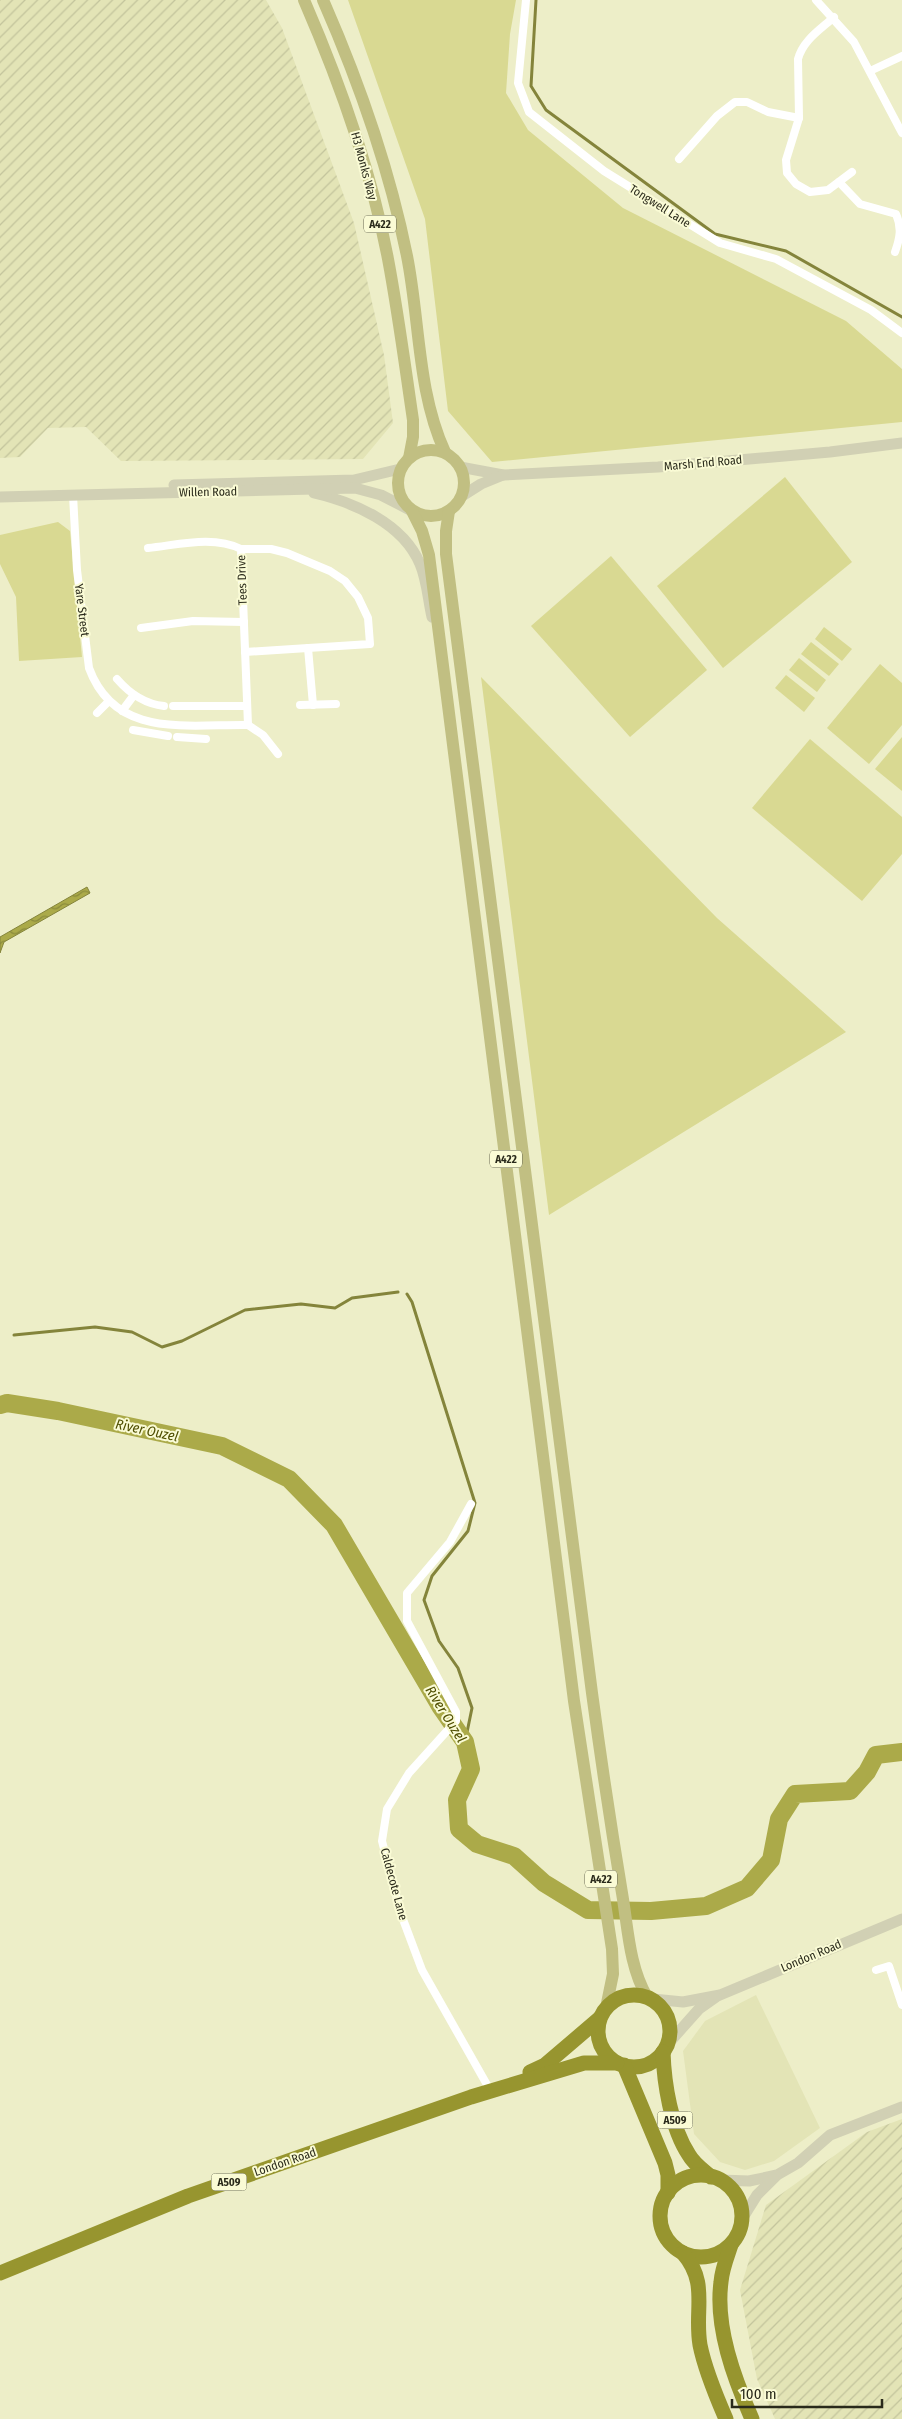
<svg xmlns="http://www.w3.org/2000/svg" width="902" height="2419" viewBox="0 0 902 2419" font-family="'Fira Sans Condensed',sans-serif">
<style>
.built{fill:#e3e4b6}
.industrial{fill:url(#industrial-furrows)}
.green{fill:#d9d992}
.water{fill:url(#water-waves);stroke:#84843b}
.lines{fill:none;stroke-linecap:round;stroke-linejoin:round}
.stream{stroke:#84843b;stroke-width:3}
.river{stroke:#abaa49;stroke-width:18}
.street{stroke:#fff;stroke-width:8}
.secondary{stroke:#d1d0b4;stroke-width:11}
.primary{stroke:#c1bf82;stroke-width:12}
.highway{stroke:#97952f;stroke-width:15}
.labels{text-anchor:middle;stroke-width:4;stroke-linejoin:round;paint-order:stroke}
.shield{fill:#fafbd5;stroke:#686953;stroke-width:1}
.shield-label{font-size:11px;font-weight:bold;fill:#2a2a1b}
.street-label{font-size:12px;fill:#2a2a1b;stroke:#fafbd5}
.water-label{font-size:14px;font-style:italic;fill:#4f4e00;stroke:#fafbd5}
</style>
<defs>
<pattern id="industrial-furrows" width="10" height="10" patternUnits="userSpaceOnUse" patternTransform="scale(1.25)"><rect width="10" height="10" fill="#e3e4b6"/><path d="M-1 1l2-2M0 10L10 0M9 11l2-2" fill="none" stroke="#c3c49c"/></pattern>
<pattern id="water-waves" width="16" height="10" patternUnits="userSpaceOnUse" patternTransform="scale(1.25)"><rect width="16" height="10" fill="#abaa49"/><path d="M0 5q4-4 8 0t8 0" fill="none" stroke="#8b8b3c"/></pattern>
</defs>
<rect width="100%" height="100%" fill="#edeec8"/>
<!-- built -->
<polygon class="built" points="756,1995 820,2128 774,2161 745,2170 720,2162 694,2134 683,2051 705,2021"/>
<!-- industrial -->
<g class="industrial">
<polygon points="0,0 266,0 282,28 354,223 384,355 393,423 363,459 121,461 86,427 48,428 20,457 0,458"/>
<polygon points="902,2119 902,2419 775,2419 757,2379 740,2290 766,2205 867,2132"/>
</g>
<!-- green -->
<g class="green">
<polygon points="348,0 516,0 510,34 506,93 528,130 623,208 846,321 902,369 902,422 492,462 448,411 425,219"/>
<polygon points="785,477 852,562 723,668 657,586"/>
<polygon points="58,522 70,531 82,657 19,661 16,597 0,564 0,535"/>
<polygon points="611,556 707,670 630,737 531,626"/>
<polygon points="824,627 852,649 842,661 815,639"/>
<polygon points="811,642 839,664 829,676 801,654"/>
<polygon points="799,658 826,680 817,692 789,670"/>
<polygon points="880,664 902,683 902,725 869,764 827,728"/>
<polygon points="786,675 815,698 804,712 775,688"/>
<polygon points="481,677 717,918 846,1032 549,1215"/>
<polygon points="902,737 902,791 875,769"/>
<polygon points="810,739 902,817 902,854 862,901 752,808"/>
</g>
<!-- water -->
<polygon class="water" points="87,887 90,893 4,942 0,953 0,937"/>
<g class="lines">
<!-- stream -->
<g class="stream">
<polyline points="536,0 531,86 546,110 715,234 786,251 902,317"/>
<polyline points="407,1294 412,1302 475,1503 468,1531 432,1576 424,1600 439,1641 458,1668 472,1708 465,1742"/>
<polyline points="14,1335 95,1327 132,1332 162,1347 182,1341 245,1310 301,1304 335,1308 352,1298 398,1292"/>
</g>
<!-- river -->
<polyline class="river" points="0,1405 7,1403 58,1411 222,1446 289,1479 334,1525 440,1706 465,1742 471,1769 457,1800 459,1829 477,1844 514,1856 544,1883 588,1910 651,1911 706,1906 747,1888 771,1860 779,1819 795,1794 850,1791 867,1772 876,1755 902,1752"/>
<!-- street -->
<g class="street">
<polyline points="526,0 518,83 529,112 604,171 720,243 776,259 871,310 902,333"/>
<polyline points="816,0 854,42 902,133"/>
<path d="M 834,17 C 820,30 803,40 798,59 L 799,118 L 786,160 L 787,173 L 796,184 L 810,192 L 828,190 L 852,172"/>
<polyline points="870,71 902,56"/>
<polyline points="679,159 717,116 735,102 747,102 768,112 799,118"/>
<path d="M 839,182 L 860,204 L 896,214 C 902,228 900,238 895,252"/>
<path d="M 73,495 L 77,570 L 89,668 C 115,739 187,724 248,725"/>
<path d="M 148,548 C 178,545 213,535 241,549 L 248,725"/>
<polyline points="241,549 271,549 287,553 330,571 345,581 358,597 368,618 370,644 245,652"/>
<polyline points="141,628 193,621 244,622"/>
<polyline points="308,648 313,705"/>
<path d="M 117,679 C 130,694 145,704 164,706"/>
<polyline points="300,705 336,704"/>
<polyline points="173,706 247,706"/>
<polyline points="122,711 134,695"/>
<polyline points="97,713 109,701"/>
<polyline points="248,725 263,735 278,754"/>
<polyline points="133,730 168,736"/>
<polyline points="177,737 206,739"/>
<polyline points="471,1504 450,1542 407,1593 407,1621 456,1712 456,1721 409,1773 387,1809 382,1841 401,1914 422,1970 490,2090"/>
<polyline points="876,1970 889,1966 902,2005"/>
</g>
<!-- secondary -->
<g class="secondary">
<polyline points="460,467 503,475 658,467 830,452 902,443"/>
<polyline points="174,485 354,480 400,469"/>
<path d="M 314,493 C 353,502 403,523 420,564 C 427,580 428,600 432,617"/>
<polyline points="462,496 481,484 503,475"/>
<polyline points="0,497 355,488 381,495 412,511"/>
<polyline points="653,1999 683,2002 720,1995 902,1919"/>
<polyline points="667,2045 699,2009 716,1997"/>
<polyline points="720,2180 749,2181 777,2175 798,2163 830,2135 902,2107"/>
<polyline points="742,2219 757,2195 776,2176"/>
</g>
<!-- primary -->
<g class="primary">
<path d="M 304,0 C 340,83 371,169 388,259 C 398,312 405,366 413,420 L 413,437 L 409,458"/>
<path d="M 323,0 C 359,82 389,167 407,256 C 420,321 417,391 445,452"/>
<circle cx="431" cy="483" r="33"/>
<polyline points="412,511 422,531 429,555 574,1701 612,1949 613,1974 606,2008"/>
<path d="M 449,511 L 446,531 L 446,554 L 592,1693 C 601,1760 611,1827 622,1893 C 628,1928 629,1966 647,1997"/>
</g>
<!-- highway -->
<g class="highway">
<circle cx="634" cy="2031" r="36"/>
<path d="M 663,2052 C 664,2083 671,2128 689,2155 C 694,2164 703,2170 711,2177"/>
<polyline points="624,2065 665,2163 668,2175 668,2193"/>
<polyline points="530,2072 545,2065 600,2018"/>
<circle cx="701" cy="2216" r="41"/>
<path d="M 731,2245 C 727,2257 722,2269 721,2282 C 715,2327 734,2378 752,2419"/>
<path d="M 683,2253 C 709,2283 694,2310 700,2345 C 705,2370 716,2396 726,2419"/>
<polyline points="0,2273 188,2196 471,2097 584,2063 617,2063"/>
</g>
</g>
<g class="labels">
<!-- shield labels -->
<g class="shield">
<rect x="364" y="215.5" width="32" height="17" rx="4"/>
<rect x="490" y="1150.5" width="32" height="17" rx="4"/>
<rect x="585" y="1870.5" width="32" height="17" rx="4"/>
<rect x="657.5" y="2111.5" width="35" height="17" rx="4"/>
<rect x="211.5" y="2173.5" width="35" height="17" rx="4"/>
</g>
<g class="shield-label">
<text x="380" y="228">A422</text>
<text x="506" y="1163">A422</text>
<text x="601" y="1883">A422</text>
<text x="675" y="2124">A509</text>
<text x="229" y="2186">A509</text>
</g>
<!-- street labels -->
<g class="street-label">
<text transform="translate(364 166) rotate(75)" y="4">H3 Monks Way</text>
<text transform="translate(660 206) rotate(32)" y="4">Tongwell Lane</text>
<text transform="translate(703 463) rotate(-5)" y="4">Marsh End Road</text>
<text transform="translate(208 492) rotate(-1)" y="4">Willen Road</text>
<text transform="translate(242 580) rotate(-92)" y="4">Tees Drive</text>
<text transform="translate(82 610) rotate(83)" y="4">Yare Street</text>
<text transform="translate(394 1884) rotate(75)" y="4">Caldecote Lane</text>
<text transform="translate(811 1956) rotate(-23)" y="4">London Road</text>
<text transform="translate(285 2162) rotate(-19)" y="4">London Road</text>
</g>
<!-- water labels -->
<g class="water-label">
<text transform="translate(147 1430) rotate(12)" y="5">River Ouzel</text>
<text transform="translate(446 1714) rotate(58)" y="5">River Ouzel</text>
</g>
</g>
<!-- scale -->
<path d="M732 2399v8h150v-8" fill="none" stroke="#2a2a1b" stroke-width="2.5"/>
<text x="740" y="2399" font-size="15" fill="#2a2a1b" stroke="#fafbd5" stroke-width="4" paint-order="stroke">100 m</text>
</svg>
